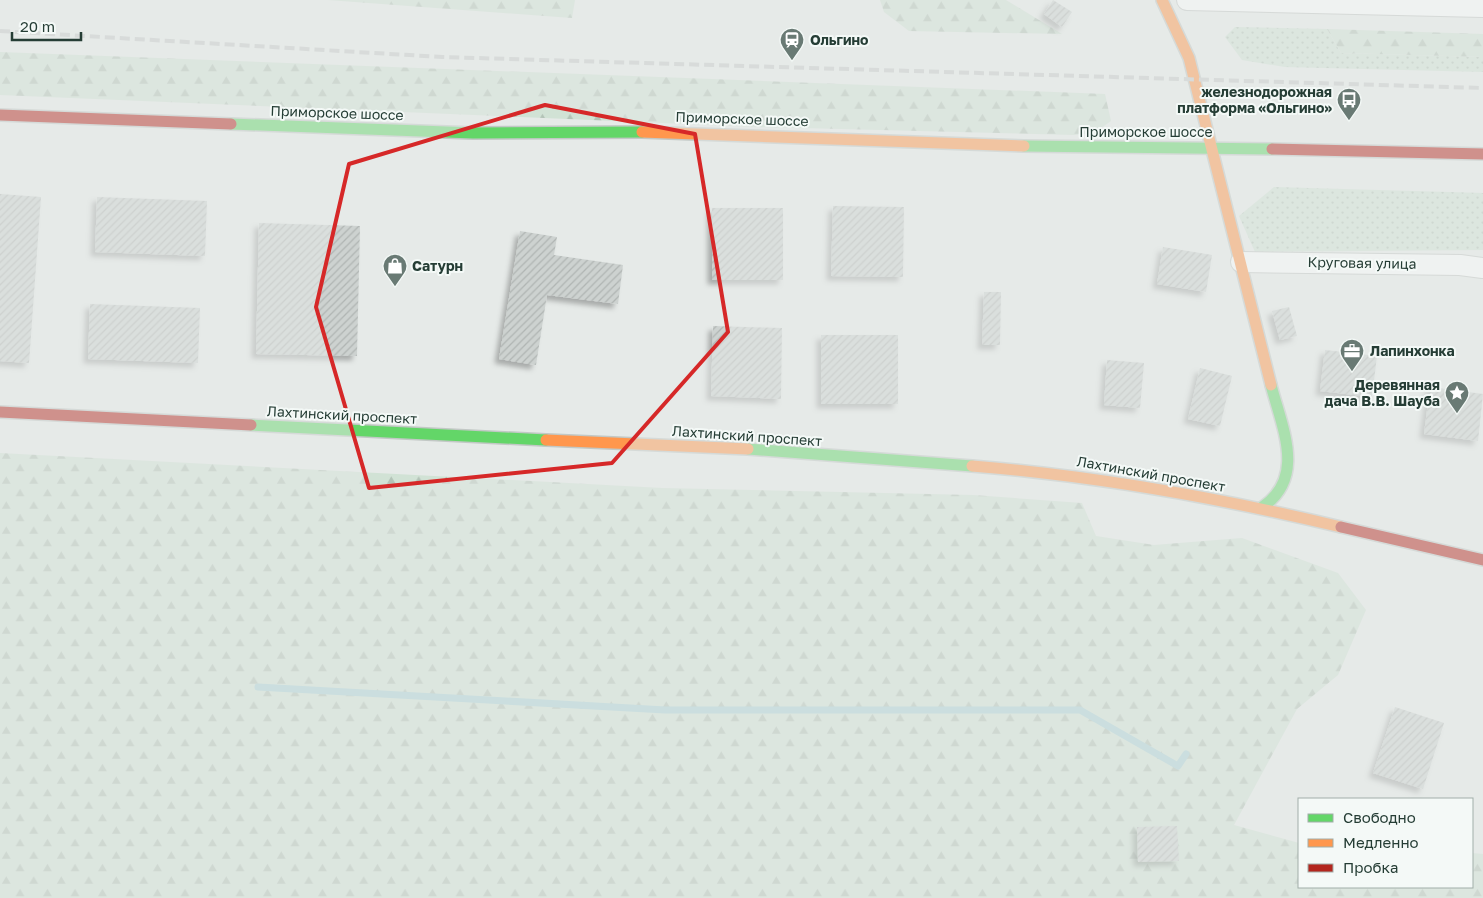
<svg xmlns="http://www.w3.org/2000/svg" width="1483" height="898" viewBox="0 0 1483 898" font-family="'Golos Text',sans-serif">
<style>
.grass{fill:url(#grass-dots)}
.forest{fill:url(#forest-firs)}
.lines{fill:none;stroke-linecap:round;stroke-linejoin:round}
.stream{stroke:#aad1d5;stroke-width:7}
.building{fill:url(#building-hatch);filter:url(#shadow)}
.street-casing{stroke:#c3c7c5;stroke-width:22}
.fast-casing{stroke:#c2c8c5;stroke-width:14}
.slow-casing{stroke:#c2c8c5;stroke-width:14}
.jam-casing{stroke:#c2c8c5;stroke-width:14}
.street{stroke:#fbfcfc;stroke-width:20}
.fast{stroke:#63d668;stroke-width:11}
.slow{stroke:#ff974d;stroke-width:11}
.jam{stroke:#b3261e;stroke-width:11}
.rail{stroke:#c7cbca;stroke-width:4;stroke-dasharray:10 5;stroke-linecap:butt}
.marked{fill:none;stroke:#d62828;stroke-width:4;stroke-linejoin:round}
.labels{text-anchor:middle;stroke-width:4;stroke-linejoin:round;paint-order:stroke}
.poi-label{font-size:14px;font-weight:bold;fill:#253d35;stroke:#f4f9f7;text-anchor:start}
.street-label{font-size:14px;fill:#253d35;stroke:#f4f9f7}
</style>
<defs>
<pattern id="grass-dots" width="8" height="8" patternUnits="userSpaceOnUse" patternTransform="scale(1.25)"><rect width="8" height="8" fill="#d1e2d5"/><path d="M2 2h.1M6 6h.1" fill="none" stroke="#b3c3b7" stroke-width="1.8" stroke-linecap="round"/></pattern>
<pattern id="forest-firs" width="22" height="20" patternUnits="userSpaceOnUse" patternTransform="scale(1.25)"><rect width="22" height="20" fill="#d1e2d5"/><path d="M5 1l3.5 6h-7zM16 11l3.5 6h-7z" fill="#b3c3b7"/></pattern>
<pattern id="building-hatch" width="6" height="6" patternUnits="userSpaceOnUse" patternTransform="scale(1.25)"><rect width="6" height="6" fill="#cdd2d0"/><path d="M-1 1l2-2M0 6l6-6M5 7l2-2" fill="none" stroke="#b0b5b3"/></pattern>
<filter id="shadow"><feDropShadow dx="-4.5" dy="4.5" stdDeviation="2.5" flood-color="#0004"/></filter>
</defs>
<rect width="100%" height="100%" fill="#e6eae8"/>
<!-- grass -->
<g class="grass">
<polygon points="1235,27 1327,29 1341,53 1483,57 1483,72 1285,67 1242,60 1225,37"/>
<polygon points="1274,187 1483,193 1483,250 1255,252 1239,216"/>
</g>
<!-- forest -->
<g class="forest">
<polygon points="328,0 575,0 572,18"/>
<polygon points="880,0 1006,0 1062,34 909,31 884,12"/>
<polygon points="1327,29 1483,34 1483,57 1341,53"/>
<polygon points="0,52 1105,94 1111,121 1094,133 1074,135 758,127 0,95"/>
<polygon points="0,453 662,488 973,495 1082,503 1096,536 1154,545 1242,538 1338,573 1366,610 1338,675 1297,709 1234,825 1299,843 1299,887 1472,887 1472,853 1483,854 1483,898 0,898"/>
</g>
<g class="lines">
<!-- stream -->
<polyline class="stream" points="258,687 665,710 1080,710 1178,766 1186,754"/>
</g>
<!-- building -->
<g class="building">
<polygon points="1053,0 1072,12 1062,27 1044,14"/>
<polygon points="0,194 41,197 29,363 0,361"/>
<polygon points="97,197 207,201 205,256 95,252"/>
<polygon points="833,206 904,207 903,277 831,276"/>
<rect x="712" y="208" width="71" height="72"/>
<polygon points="259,223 360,226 357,356 256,354"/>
<polygon points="520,231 557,237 554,255 623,265 618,304 547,295 536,365 499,359"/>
<polygon points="1163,247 1212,255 1206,292 1157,284"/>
<polygon points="984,292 1001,292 1000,345 982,345"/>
<polygon points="90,304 200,308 198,363 88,359"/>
<polygon points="1289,307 1297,336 1280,340 1272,311"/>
<polygon points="713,326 782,328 781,399 711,396"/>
<rect x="821" y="335" width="77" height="69"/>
<polygon points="1325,350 1377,356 1372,397 1320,391"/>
<polygon points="1107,360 1144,363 1140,408 1104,405"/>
<polygon points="1200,368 1232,376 1220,426 1188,419"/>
<polygon points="1430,387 1483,394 1478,441 1424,434"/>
<polygon points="1395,707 1444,723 1423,789 1373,773"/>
<polygon points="1177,826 1179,861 1138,862 1137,827"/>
</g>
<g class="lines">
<defs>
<g id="street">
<polyline points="1187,0 1483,7"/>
<polyline points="1241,262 1460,265 1483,268"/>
</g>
<g id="fast">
<polyline points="231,124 473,133 642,132"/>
<polyline points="1024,146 1272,149"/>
<polyline points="251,425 546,440"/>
<polyline points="748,449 972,466"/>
<path d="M 1261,508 C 1307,478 1282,428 1271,385"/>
</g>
<g id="slow">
<polyline points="1162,0 1189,58 1271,385"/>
<polyline points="642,132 1024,146"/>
<polyline points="546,440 748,449"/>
<path d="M 972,466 C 1096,476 1220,498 1341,527"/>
</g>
<g id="jam">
<polyline points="0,115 231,124"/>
<polyline points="1272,149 1483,154"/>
<polyline points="0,412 251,425"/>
<polyline points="1341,527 1483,560"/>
</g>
</defs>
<!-- street casing -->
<use href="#street" class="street-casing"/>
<!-- fast casing -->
<use href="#fast" class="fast-casing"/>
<!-- slow casing -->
<use href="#slow" class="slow-casing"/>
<!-- jam casing -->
<use href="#jam" class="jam-casing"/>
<!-- street -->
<use href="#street" class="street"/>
<!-- fast -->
<use href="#fast" class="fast"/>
<!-- slow -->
<use href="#slow" class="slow"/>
<!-- jam -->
<use href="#jam" class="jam"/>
<!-- rail -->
<polyline class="rail" points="0,31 442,57 1483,88"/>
</g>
<!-- marked area -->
<path d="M0 0H1483V898H0ZM 545,105 L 695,134 L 728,332 L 612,463 L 369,488 L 316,307 L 349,164 Z" fill="#e6eae8" fill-opacity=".55" fill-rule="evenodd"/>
<path class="marked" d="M 545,105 L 695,134 L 728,332 L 612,463 L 369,488 L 316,307 L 349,164 Z"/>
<!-- icons -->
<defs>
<symbol id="station-pin" viewBox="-11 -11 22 30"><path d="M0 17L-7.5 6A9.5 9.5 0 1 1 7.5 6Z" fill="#697a74" stroke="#f4f9f7"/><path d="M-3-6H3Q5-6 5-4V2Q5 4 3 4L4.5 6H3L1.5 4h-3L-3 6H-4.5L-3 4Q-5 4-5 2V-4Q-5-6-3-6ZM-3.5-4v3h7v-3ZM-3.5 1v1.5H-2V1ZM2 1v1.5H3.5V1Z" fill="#fff"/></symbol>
<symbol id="bus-pin" viewBox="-11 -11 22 30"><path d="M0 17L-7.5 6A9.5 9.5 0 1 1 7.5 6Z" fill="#697a74" stroke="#f4f9f7"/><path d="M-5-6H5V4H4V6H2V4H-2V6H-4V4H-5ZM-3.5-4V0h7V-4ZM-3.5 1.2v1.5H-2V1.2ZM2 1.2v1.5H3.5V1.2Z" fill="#fff"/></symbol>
<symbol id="shop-pin" viewBox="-11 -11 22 30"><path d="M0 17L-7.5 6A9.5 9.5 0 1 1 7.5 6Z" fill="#697a74" stroke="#f4f9f7"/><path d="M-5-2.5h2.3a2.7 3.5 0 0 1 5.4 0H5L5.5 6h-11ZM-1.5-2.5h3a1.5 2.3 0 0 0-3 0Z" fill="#fff"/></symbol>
<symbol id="office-pin" viewBox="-11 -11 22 30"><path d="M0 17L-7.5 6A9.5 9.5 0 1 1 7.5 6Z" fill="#697a74" stroke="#f4f9f7"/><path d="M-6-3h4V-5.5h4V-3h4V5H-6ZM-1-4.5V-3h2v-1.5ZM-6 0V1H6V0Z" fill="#fff"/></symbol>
<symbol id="sight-pin" viewBox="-11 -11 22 30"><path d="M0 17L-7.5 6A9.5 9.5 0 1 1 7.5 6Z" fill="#697a74" stroke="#f4f9f7"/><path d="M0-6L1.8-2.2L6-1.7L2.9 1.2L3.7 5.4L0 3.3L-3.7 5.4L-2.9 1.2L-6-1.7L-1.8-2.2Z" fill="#fff"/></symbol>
</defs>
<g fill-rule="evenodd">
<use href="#station-pin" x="778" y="26" width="28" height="38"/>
<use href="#bus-pin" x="1335" y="86" width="28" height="38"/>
<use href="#shop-pin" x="381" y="252" width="28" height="38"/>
<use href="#office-pin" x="1338" y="337" width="28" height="38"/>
<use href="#sight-pin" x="1443" y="379" width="28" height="38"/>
</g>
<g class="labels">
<!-- poi labels -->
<g class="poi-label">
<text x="810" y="45">Ольгино</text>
<text x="1332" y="97" text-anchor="end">железнодорожная<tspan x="1332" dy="16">платформа «Ольгино»</tspan></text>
<text x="412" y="271">Сатурн</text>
<text x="1370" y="356">Лапинхонка</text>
<text x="1440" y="390" text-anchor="end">Деревянная<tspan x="1440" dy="16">дача В.В. Шауба</tspan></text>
</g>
<!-- street labels -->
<g class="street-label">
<text transform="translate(337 113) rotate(2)" y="5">Приморское шоссе</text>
<text transform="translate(742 119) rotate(2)" y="5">Приморское шоссе</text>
<text x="1146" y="137">Приморское шоссе</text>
<text transform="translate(1362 263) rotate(1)" y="5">Круговая улица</text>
<text transform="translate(342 415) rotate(3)" y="5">Лахтинский проспект</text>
<text transform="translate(747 436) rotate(4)" y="5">Лахтинский проспект</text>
<text transform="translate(1151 474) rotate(10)" y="5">Лахтинский проспект</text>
</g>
</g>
<!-- legend -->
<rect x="1298" y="798" width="175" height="90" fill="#f4f9f7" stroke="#a1aea9"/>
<rect x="1308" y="814" width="25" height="8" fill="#63d668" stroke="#a1aea9"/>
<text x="1343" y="823" font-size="15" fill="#253d35">Свободно</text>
<rect x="1308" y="839" width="25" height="8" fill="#ff974d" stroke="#a1aea9"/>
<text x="1343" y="848" font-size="15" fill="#253d35">Медленно</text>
<rect x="1308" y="864" width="25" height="8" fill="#b3261e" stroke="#a1aea9"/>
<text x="1343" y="873" font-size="15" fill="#253d35">Пробка</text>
<!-- scale -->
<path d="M12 32v8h69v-8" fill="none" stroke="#253d35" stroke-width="2.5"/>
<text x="20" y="32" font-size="15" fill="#253d35" stroke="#f4f9f7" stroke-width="4" paint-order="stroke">20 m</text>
</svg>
